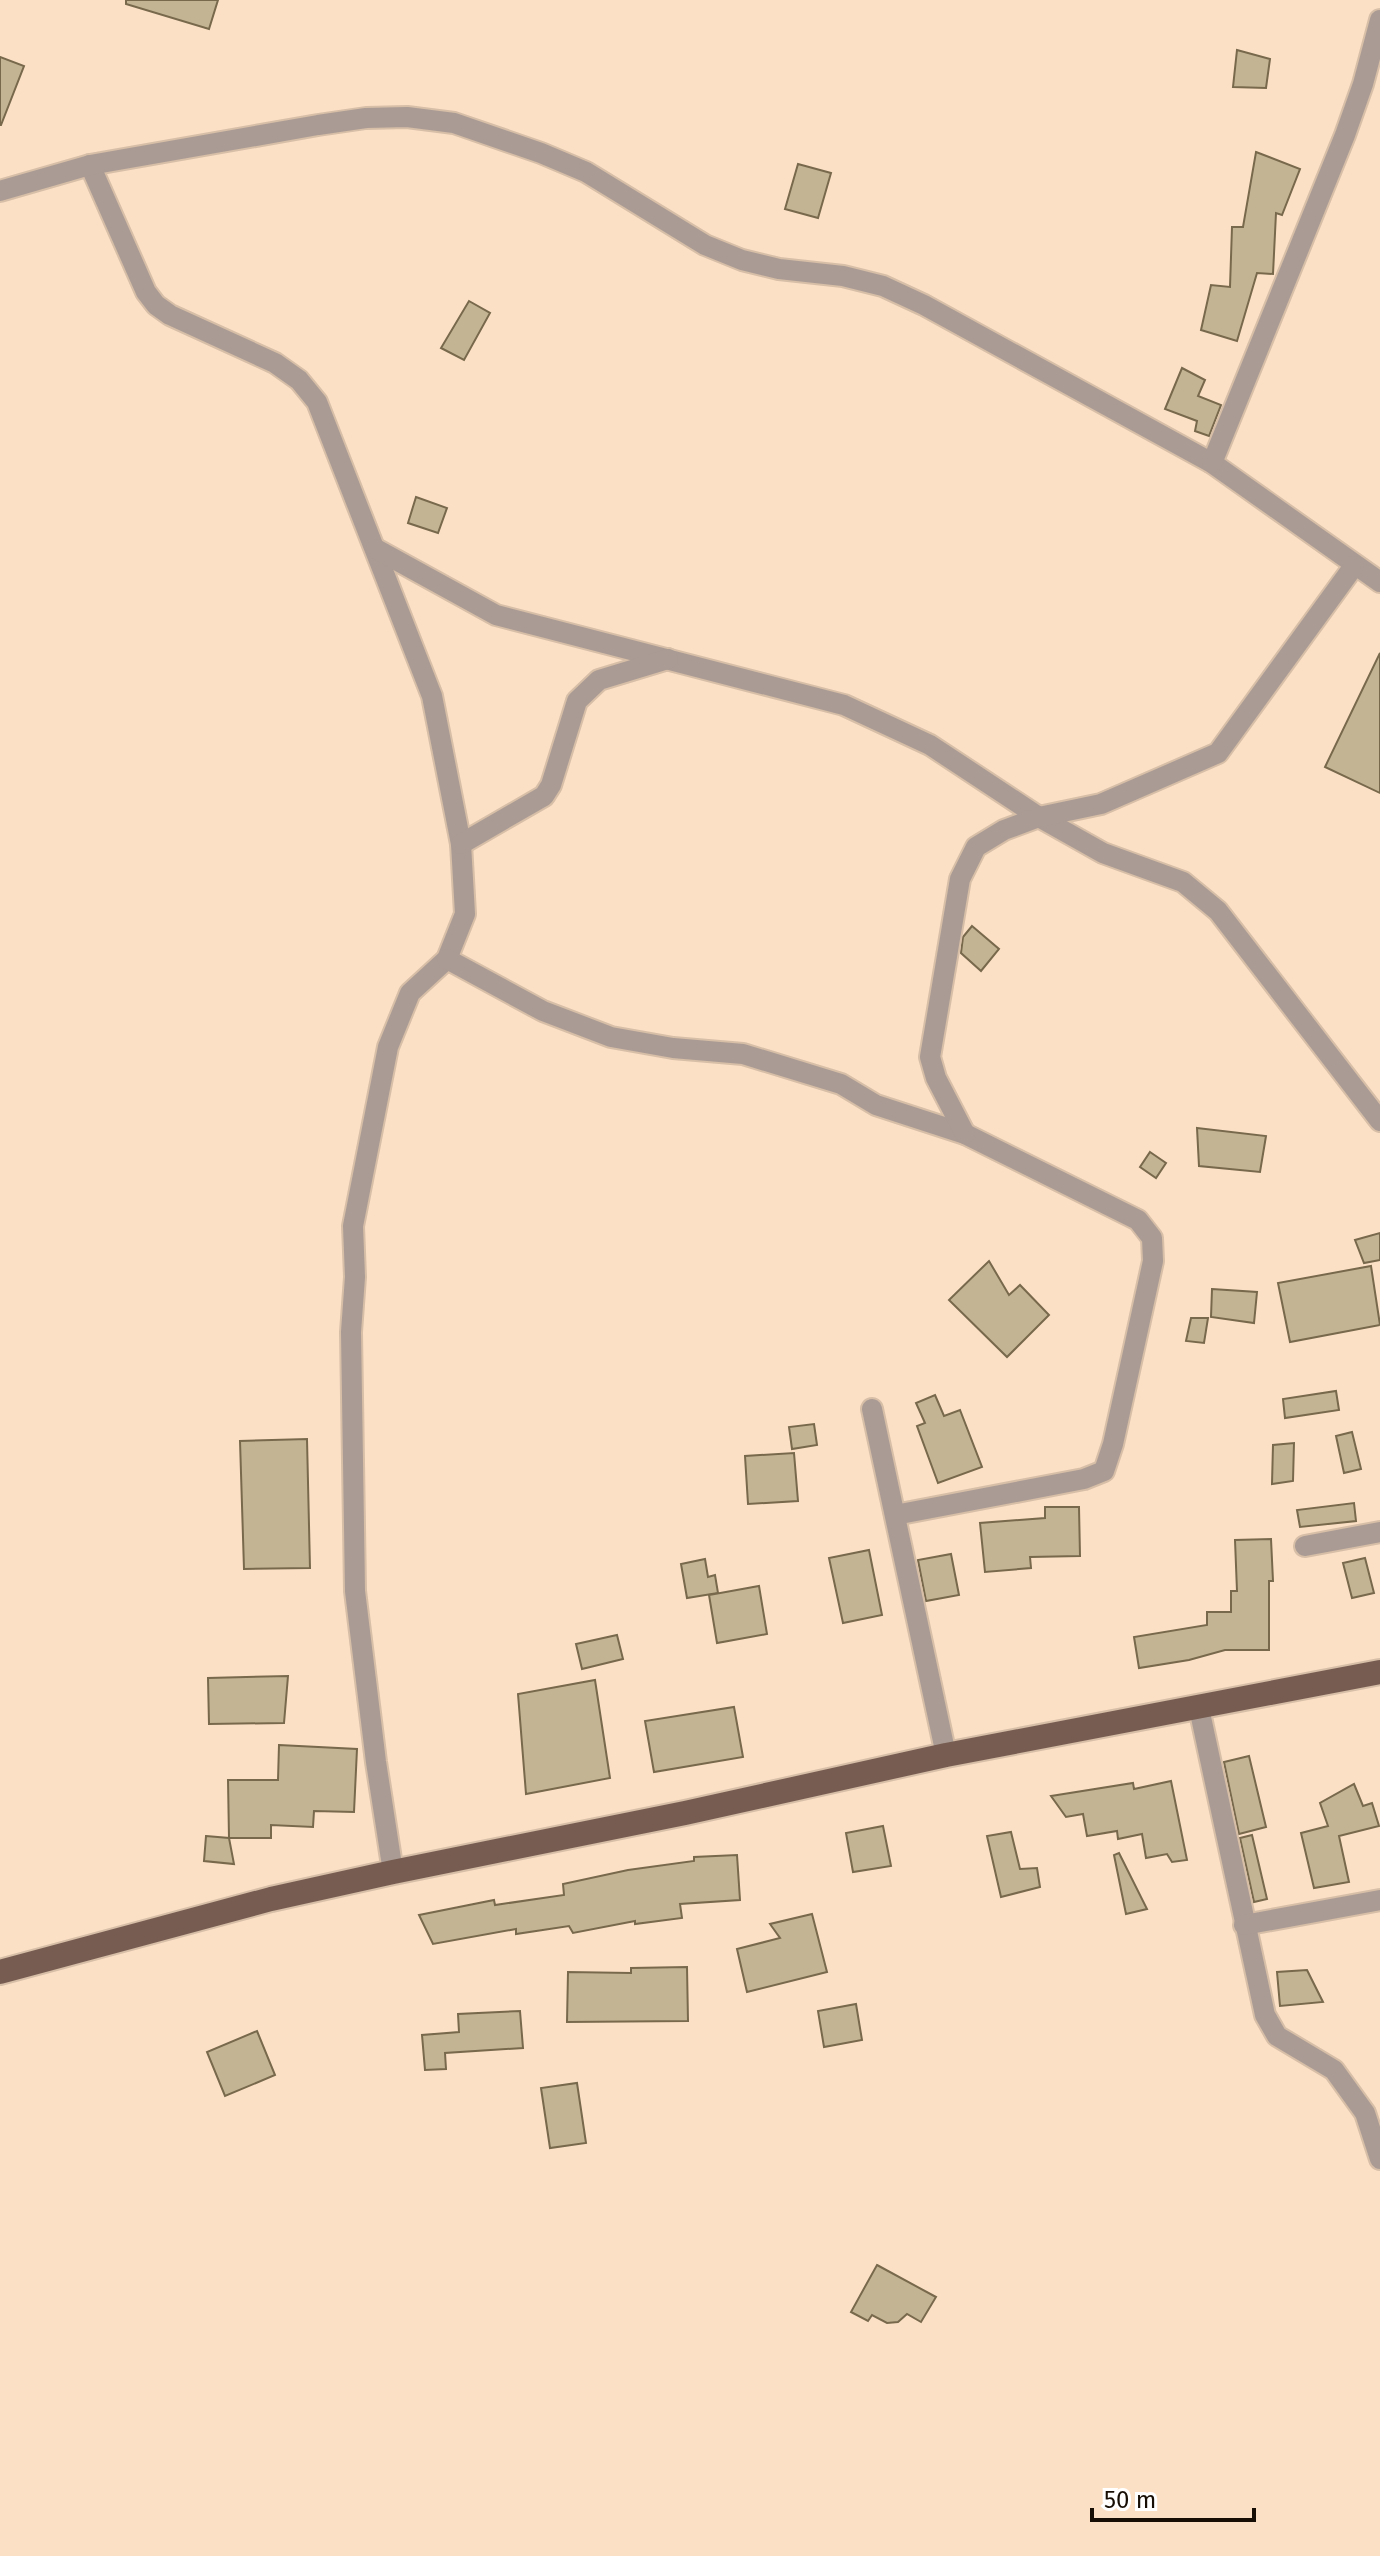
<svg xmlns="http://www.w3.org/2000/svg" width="1380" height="2556" viewBox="0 0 1380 2556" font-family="'Fira Sans',sans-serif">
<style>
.building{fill:#c3b494;stroke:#78694c;stroke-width:2}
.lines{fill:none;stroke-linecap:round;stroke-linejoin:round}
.street-casing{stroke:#d7bea7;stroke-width:24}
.primary-casing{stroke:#d7bea7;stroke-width:28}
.street{stroke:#aa9b94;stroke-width:20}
.primary{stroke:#775d51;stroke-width:24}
</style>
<rect width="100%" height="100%" fill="#fce0c6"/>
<!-- building -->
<g class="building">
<polygon points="126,0 218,0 209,29 126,4"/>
<polygon points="1237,50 1270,59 1266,88 1233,87"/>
<polygon points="0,57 24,66 1,125 0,125"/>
<polygon points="1256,152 1300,169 1282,215 1276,213 1273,274 1257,273 1237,341 1201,330 1211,285 1230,287 1232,227 1243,227"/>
<polygon points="798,164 831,173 818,218 785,209"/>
<polygon points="469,301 490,313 464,360 441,348"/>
<polygon points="1182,368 1205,380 1198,396 1221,405 1209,436 1195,431 1197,421 1165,409"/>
<polygon points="416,497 447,508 438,533 408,523"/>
<polygon points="1380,653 1380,793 1325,767"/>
<polygon points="972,926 999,949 981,971 961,953 963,937"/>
<polygon points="1197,1128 1266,1136 1260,1172 1199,1166"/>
<polygon points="1150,1152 1166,1163 1156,1178 1140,1167"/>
<polygon points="1380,1233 1380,1260 1364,1263 1355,1240"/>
<polygon points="989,1261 1009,1295 1020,1285 1049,1315 1007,1357 949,1300"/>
<polygon points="1371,1266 1380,1325 1290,1342 1278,1283"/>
<polygon points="1212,1289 1257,1292 1254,1323 1211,1317"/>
<polygon points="1191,1318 1208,1318 1204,1343 1186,1341"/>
<polygon points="1336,1391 1339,1410 1285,1418 1283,1399"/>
<polygon points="935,1395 944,1416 960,1410 982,1467 938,1483 917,1426 925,1423 916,1403"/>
<polygon points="814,1424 817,1445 792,1449 789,1427"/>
<polygon points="1352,1432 1361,1469 1344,1473 1336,1436"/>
<polygon points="307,1439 310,1568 244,1569 240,1441"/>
<polygon points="1294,1443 1293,1481 1272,1484 1273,1445"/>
<polygon points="794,1453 798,1501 748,1504 745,1456"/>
<polygon points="1354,1503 1356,1521 1300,1527 1297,1510"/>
<polygon points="1045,1507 1079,1507 1080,1556 1030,1557 1031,1568 985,1572 980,1523 1045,1518"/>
<polygon points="1271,1539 1273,1581 1269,1581 1269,1650 1225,1650 1189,1660 1139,1668 1134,1637 1207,1625 1207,1612 1231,1612 1231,1591 1237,1591 1235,1540"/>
<polygon points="869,1550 882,1615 843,1623 829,1558"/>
<polygon points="951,1554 959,1595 926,1601 918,1560"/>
<polygon points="1365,1558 1374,1593 1352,1598 1343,1563"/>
<polygon points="705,1559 708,1577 715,1575 718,1593 687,1598 681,1564"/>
<polygon points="759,1586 767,1634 717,1643 709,1595"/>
<polygon points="617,1635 623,1659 582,1669 576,1644"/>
<polygon points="288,1676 284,1723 209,1724 208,1678"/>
<polygon points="595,1680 610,1778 526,1794 518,1694"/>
<polygon points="734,1707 743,1757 654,1772 645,1721"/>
<polygon points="279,1745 357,1749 354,1812 314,1811 313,1827 271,1825 271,1838 229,1838 228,1780 278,1780"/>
<polygon points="1249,1756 1266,1827 1239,1834 1224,1762"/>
<polygon points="1171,1781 1187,1860 1172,1862 1167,1854 1146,1858 1142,1834 1118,1839 1117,1831 1087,1836 1083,1814 1066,1817 1051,1796 1133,1783 1134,1789"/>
<polygon points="1354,1784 1363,1806 1372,1803 1379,1826 1339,1836 1349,1882 1314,1888 1301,1833 1328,1826 1320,1803"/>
<polygon points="883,1826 891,1866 853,1872 846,1833"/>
<polygon points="1011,1832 1020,1869 1037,1868 1040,1887 1001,1897 987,1836"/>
<polygon points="1252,1835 1267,1899 1254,1902 1240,1838"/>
<polygon points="206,1836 229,1838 234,1864 204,1861"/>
<polygon points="1119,1853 1147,1909 1126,1914 1114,1855"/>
<polygon points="737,1855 740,1900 680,1904 682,1918 635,1924 635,1921 573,1933 569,1926 516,1934 516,1929 433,1944 419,1915 494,1900 495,1905 564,1895 563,1884 628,1870 694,1861 694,1857"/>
<polygon points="812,1914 827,1972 747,1992 737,1949 780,1938 770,1924"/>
<polygon points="687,1967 688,2021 567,2022 568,1972 631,1973 631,1968"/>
<polygon points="1307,1970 1323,2002 1280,2006 1277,1972"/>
<polygon points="856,2004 862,2040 824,2047 818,2011"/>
<polygon points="520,2011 523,2048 445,2053 446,2069 425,2070 422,2035 459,2032 458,2014"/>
<polygon points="257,2031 275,2075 225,2096 207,2052"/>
<polygon points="577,2083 586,2143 550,2148 541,2088"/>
<polygon points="877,2265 936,2297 921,2322 907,2314 898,2322 887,2323 872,2315 868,2321 851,2312"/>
</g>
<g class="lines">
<defs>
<g id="street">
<polyline points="90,165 146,292 156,305 170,315 275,363 299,380 317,402 432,696 461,844 465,914 447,959 410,993 388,1047 353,1226 355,1277 351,1332 355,1591 376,1762 393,1872"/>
<polyline points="0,191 90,165 318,125 366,118 407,117 454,123 541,153 586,172 705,245 742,260 779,269 843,276 883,286 924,305 1212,463 1380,582"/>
<polyline points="1212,463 1345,135 1363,84 1380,20"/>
<polyline points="376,549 496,615 844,705 930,745 1039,817 1103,853 1183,882 1218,911 1380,1121"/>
<polyline points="461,844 544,796 551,785 577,701 599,680 668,659"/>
<polyline points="447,959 543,1011 611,1037 673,1048 743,1054 841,1084 876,1105 965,1134 1138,1220 1152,1238 1153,1261 1113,1444 1104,1471 1084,1479 895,1515"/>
<polyline points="965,1134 936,1078 930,1057 960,879 976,847 1004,830 1039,817 1101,804 1218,753 1354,566"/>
<polyline points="872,1409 946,1755"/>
<polyline points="1305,1546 1380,1532"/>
<polyline points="1199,1708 1265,2015 1277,2036 1334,2070 1365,2113 1380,2159"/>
<polyline points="1244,1925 1380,1900"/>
</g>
<polyline id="primary" points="0,1972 271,1899 393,1872 685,1813 946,1755 1380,1672"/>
</defs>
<!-- street casing -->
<use href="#street" class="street-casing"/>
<!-- primary casing -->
<use href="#primary" class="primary-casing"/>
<!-- street -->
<use href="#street" class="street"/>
<!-- primary -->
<use href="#primary" class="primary"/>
</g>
<!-- scale -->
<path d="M1092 2508v12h162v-12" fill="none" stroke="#170e05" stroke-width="4"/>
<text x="1104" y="2508" font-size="24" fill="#170e05" stroke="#ffffff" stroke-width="6" paint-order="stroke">50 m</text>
</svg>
